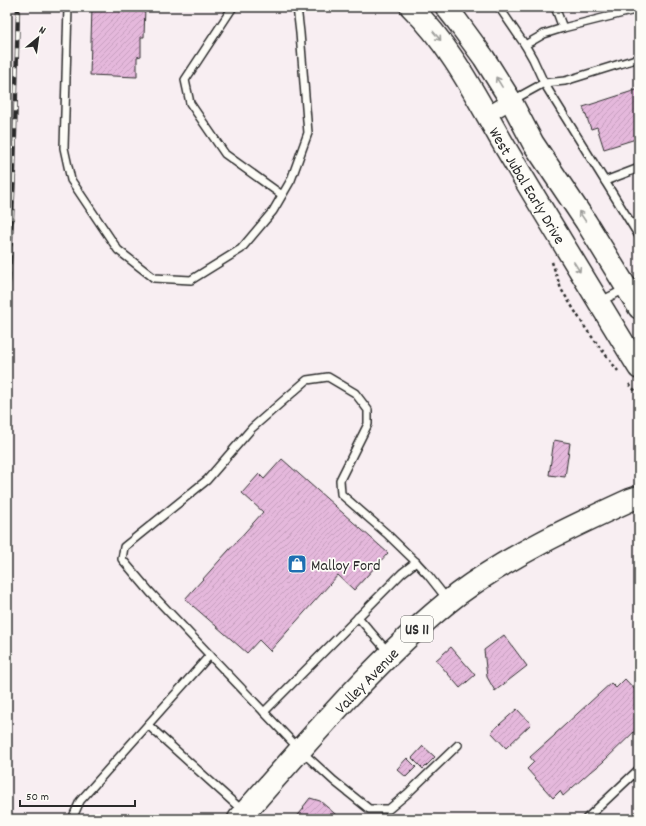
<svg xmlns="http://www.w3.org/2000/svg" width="646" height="826" viewBox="0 0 646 826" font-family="Dekko,sans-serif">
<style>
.building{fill:url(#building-hatch);stroke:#2b2b2b}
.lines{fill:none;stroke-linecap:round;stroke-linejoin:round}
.lane-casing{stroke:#2b2b2b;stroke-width:10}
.street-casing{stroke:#2b2b2b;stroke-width:18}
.secondary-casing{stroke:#2b2b2b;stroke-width:24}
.primary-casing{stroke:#2b2b2b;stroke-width:25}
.path{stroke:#2b2b2b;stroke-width:2.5;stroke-dasharray:3 3;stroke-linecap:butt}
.lane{stroke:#fdfcf7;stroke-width:7}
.street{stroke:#fdfcf7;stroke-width:15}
.secondary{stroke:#fdfcf7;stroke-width:21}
.primary{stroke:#fdfcf7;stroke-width:22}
.rail-casing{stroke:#2b2b2b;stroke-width:4.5}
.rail{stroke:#fdfcf7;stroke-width:3;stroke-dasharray:9;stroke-linecap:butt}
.oneway{stroke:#9e9e9b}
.labels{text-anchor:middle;stroke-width:3.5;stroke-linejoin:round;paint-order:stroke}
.shield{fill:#fdfcf7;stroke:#6a6a68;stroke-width:1}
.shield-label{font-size:15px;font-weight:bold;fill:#2b2b2b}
.street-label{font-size:16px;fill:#2b2b2b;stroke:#fdfcf7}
.poi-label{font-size:16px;fill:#2b2b2b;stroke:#fdfcf7;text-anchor:start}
</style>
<defs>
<pattern id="building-hatch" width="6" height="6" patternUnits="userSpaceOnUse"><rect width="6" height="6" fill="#e5b8dc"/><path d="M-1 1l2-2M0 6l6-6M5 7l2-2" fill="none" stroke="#c59ebd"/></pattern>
</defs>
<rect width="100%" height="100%" fill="#f8eef2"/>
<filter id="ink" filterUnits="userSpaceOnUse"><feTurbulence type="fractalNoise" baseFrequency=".025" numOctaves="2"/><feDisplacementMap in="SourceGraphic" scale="8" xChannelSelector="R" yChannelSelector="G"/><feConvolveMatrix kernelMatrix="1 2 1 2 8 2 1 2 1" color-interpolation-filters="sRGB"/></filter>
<g filter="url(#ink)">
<!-- building -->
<g class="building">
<polygon points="92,7 145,7 144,37 141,37 141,56 137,57 137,77 90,75"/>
<polygon points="639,89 639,138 604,149 597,127 591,129 583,107"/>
<polygon points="554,440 570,443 565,477 549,475"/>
<polygon points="282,459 388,553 354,590 338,575 270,651 259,640 247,653 185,599 263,512 242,493 259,474 264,479"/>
<polygon points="504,635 527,666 495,691 487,677 484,650"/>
<polygon points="451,647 475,675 460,688 436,660"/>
<polygon points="625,679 639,694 639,727 603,762 591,772 591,771 563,796 560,791 553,798 527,769 534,762 530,757 555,735 555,734 611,683 616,688"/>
<polygon points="517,709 531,724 506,748 491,732"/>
<polygon points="423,746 435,757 423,769 412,758"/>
<polygon points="407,758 416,767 406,777 397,769"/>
<polygon points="310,798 320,801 341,819 295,819 304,808 303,807"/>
</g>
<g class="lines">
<defs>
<g id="lane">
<polyline points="68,7 64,148 71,180 118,250 154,278 191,280 241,249 273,211 291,180 308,133 300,33 297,7"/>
<polyline points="233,7 185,80 190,103 225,154 282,195"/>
<polyline points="499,7 525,45"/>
<polyline points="555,7 563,28"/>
<polyline points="639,58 565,81 544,83 639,236"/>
<polyline points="513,100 544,83 533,59 525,45 544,34 563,28 639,9"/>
<polyline points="605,181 639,168"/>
<polyline points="601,301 639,282"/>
<polyline points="416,562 386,533 341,494 340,480 368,424 368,410 355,393 328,377 307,380 252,428 207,480 124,547 122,559 150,592 300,750 334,781 369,809 389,809 407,794 458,745"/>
<polyline points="358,617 388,652"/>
<polyline points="264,712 402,573 416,562 428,575 447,599"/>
<polyline points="148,725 243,811"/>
<polyline points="72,819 80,801 210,655"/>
<polyline points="586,819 639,769"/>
</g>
<polyline id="street" points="487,115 511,101"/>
<g id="secondary">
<path d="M 411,7 C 452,47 477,99 505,147 C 549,221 594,294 639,368"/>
<polyline points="446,7 457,21 484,58 511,101 533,143 586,222 639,308"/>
</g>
<path id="primary" d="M 239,819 C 276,777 312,736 350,695 C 384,659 419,624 458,594 C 511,555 571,527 630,500 L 639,497"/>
</defs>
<!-- lane casing -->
<use href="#lane" class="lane-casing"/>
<!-- street casing -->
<use href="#street" class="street-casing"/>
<!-- secondary casing -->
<use href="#secondary" class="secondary-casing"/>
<!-- primary casing -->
<use href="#primary" class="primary-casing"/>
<!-- path -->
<g class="path">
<polyline points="552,262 561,289 573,308 586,329 618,371"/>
<polyline points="629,384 639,395"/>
</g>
<!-- lane -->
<use href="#lane" class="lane"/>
<!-- street -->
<use href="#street" class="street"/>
<!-- secondary -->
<use href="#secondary" class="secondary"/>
<!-- primary -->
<use href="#primary" class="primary"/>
<defs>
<polyline id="rail" points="7,327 14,173 18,7"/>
</defs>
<!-- rail casing -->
<use href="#rail" class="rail-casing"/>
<!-- rail -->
<use href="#rail" class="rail"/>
</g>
<!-- one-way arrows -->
<defs><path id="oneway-shaft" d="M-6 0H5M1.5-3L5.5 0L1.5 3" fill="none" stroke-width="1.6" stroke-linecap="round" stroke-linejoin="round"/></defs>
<g class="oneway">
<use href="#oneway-shaft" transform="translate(437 36) rotate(50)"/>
<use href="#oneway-shaft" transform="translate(499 82) rotate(-122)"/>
<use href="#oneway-shaft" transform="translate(582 216) rotate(-124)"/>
<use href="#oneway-shaft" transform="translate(577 267) rotate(58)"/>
</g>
</g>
<!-- icons -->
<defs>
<symbol id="shop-square" viewBox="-11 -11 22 22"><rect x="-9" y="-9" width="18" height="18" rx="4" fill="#1f6fb2" stroke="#fdfcf7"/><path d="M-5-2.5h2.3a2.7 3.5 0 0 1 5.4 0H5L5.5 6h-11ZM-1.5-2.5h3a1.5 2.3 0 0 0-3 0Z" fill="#fff"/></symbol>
</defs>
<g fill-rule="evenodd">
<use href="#shop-square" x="286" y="553" width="22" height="22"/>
</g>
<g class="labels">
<!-- shield labels -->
<rect class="shield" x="401" y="616" width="32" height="26" rx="3"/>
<g class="shield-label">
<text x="417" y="634">US 11</text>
</g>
<!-- street labels -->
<g class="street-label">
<text transform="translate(528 185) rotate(59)" y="6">West Jubal Early Drive</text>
<text transform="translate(366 680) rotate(-46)" y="6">Valley Avenue</text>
</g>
<!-- poi labels -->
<g class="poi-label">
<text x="311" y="570">Malloy Ford</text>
</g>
</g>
<!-- margin -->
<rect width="646" height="826" fill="none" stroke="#fdfcf7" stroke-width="24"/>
<rect x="12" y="12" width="622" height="802" fill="none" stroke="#2b2b2b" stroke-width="1.5" filter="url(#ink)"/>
<!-- north arrow -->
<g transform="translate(38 38) rotate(29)" stroke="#fdfcf7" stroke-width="3" paint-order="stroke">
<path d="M0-3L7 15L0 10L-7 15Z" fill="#2b2b2b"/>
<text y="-6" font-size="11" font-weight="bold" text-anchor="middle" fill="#2b2b2b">N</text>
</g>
<!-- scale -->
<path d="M20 800v6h115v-6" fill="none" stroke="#2b2b2b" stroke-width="2"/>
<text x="26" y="800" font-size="12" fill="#2b2b2b" stroke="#fdfcf7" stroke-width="3" paint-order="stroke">50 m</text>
</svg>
